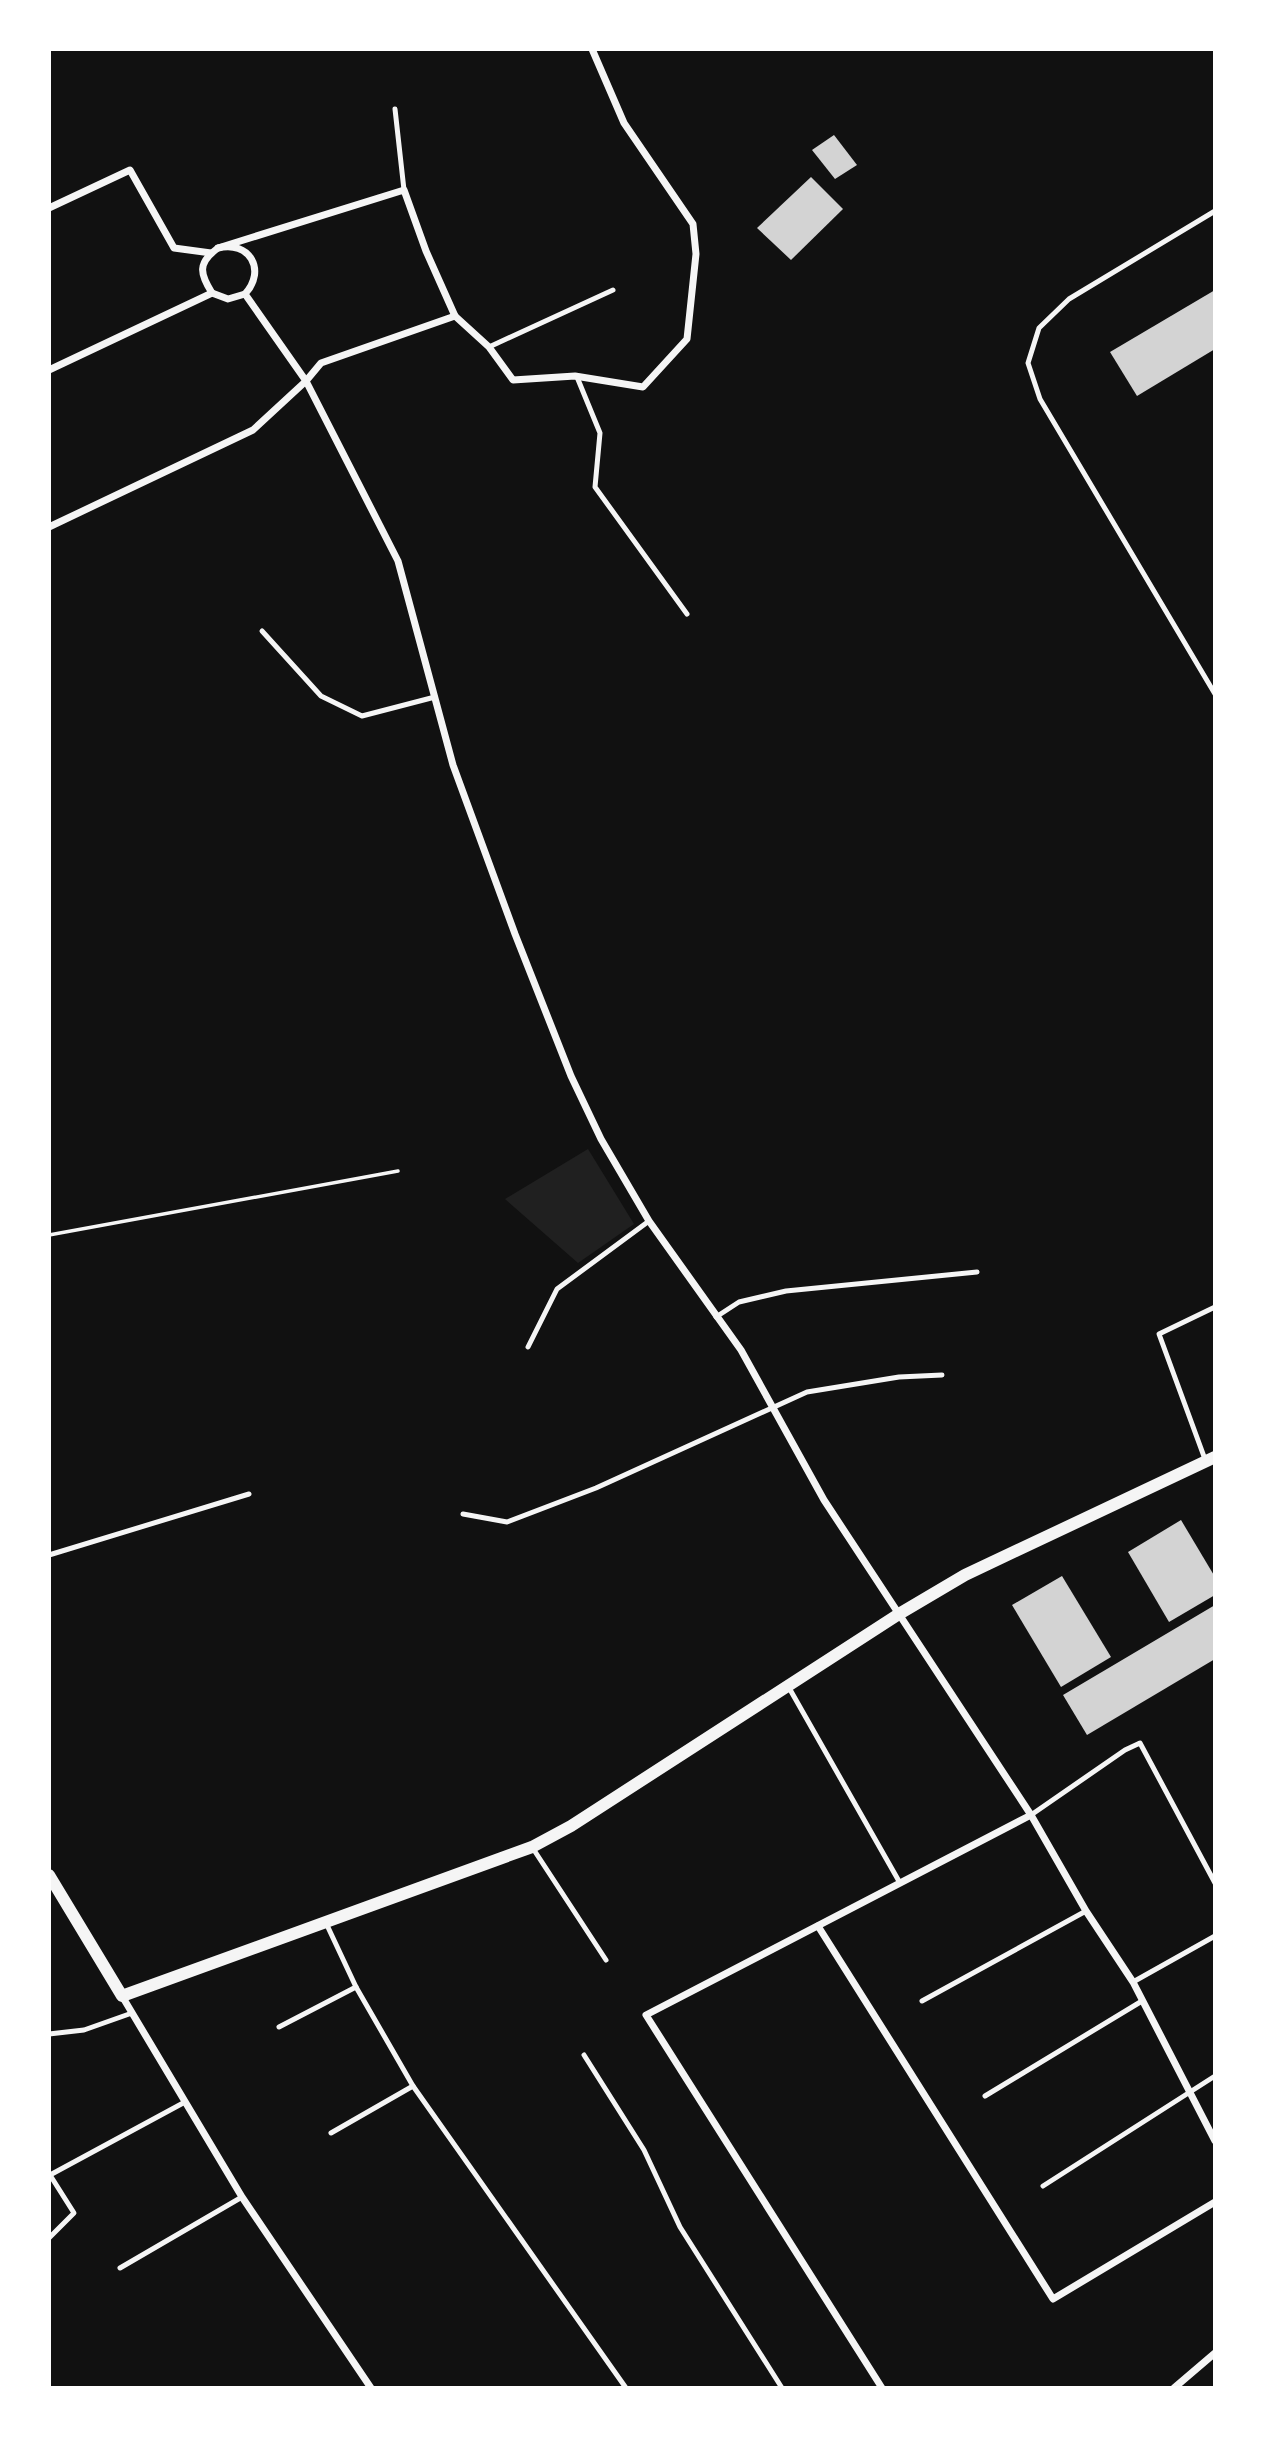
<svg xmlns="http://www.w3.org/2000/svg" width="1264" height="2437" viewBox="0 0 1264 2437" font-family="Manrope,sans-serif">
<style>
.green{fill:#202020}
.building{fill:#d3d3d3}
.lines{fill:none;stroke-linecap:round;stroke-linejoin:round}
.path{stroke:#f5f5f5;stroke-width:3.5}
.service{stroke:#f5f5f5;stroke-width:5}
.minor{stroke:#f5f5f5;stroke-width:7}
.tertiary{stroke:#f5f5f5;stroke-width:12}
</style>
<rect width="100%" height="100%" fill="#111"/>
<!-- green -->
<polygon class="green" points="588,1149 634,1224 578,1263 505,1199"/>
<!-- building -->
<g class="building">
<polygon points="834,135 857,165 835,179 812,150"/>
<polygon points="811,177 843,209 791,260 757,228"/>
<polygon points="1215,290 1215,349 1137,396 1110,352"/>
<polygon points="1181,1520 1215,1577 1215,1595 1169,1622 1128,1552"/>
<polygon points="1062,1576 1111,1657 1061,1687 1012,1605"/>
<polygon points="1215,1605 1215,1659 1087,1735 1063,1695"/>
</g>
<g class="lines">
<!-- path -->
<polyline class="path" points="49,1235 398,1171"/>
<!-- service -->
<g class="service">
<polyline points="395,109 404,190"/>
<polyline points="1215,211 1069,299 1039,328 1028,363 1040,399 1215,694"/>
<polyline points="489,347 613,290"/>
<polyline points="577,377 600,433 595,487 687,614"/>
<polyline points="262,631 321,696 362,716 435,697"/>
<polyline points="716,1317 739,1302 786,1291 977,1272"/>
<polyline points="528,1347 557,1289 649,1221"/>
<polyline points="1206,1462 1159,1334 1215,1307"/>
<polyline points="463,1514 507,1522 596,1488 807,1392 899,1377 942,1375"/>
<polyline points="49,1555 249,1494"/>
<polyline points="788,1686 900,1883"/>
<polyline points="1031,1815 1125,1750 1140,1743 1215,1883"/>
<polyline points="532,1847 606,1960"/>
<polyline points="326,1923 356,1987 413,2086 626,2388"/>
<polyline points="1133,1982 1215,1936"/>
<polyline points="922,2001 1086,1911"/>
<polyline points="279,2027 356,1987"/>
<polyline points="49,2034 84,2030 132,2013"/>
<polyline points="584,2055 644,2150 680,2227 782,2388"/>
<polyline points="985,2096 1142,2001"/>
<polyline points="331,2133 413,2086"/>
<polyline points="1043,2186 1215,2076"/>
<polyline points="49,2238 74,2213 50,2175 185,2102"/>
<polyline points="120,2268 242,2197"/>
</g>
<!-- minor -->
<g class="minor">
<polyline points="49,208 130,170 174,248 211,253"/>
<path d="M 218,248 C 249,240 267,270 245,294 L 306,381 L 398,561 L 453,765 L 515,934 L 571,1076 L 601,1139 L 649,1221 L 741,1350 L 824,1500 L 1031,1815 L 1086,1911 L 1133,1982 L 1215,2141"/>
<polyline points="212,293 228,299 245,294"/>
<path d="M 49,370 L 212,293 C 200,274 197,263 218,248 L 404,190 L 426,251 L 455,316 L 489,347 L 513,380 L 575,376 L 643,387 L 687,339 L 696,254 L 693,224 L 624,123 L 592,49"/>
<polyline points="49,527 253,430 306,381 321,363 455,316"/>
<polyline points="818,1926 1053,2299 1215,2202"/>
<polyline points="122,1996 242,2197 371,2388"/>
<polyline points="882,2388 646,2015 1031,1815"/>
<polyline points="1174,2388 1215,2353"/>
</g>
<!-- tertiary -->
<polyline class="tertiary" points="49,1875 122,1996 532,1847 571,1826 899,1614 965,1575 1215,1457"/>
</g>
<!-- border -->
<rect width="1264" height="2437" fill="none" stroke="#ffffff" stroke-width="102"/>
</svg>
